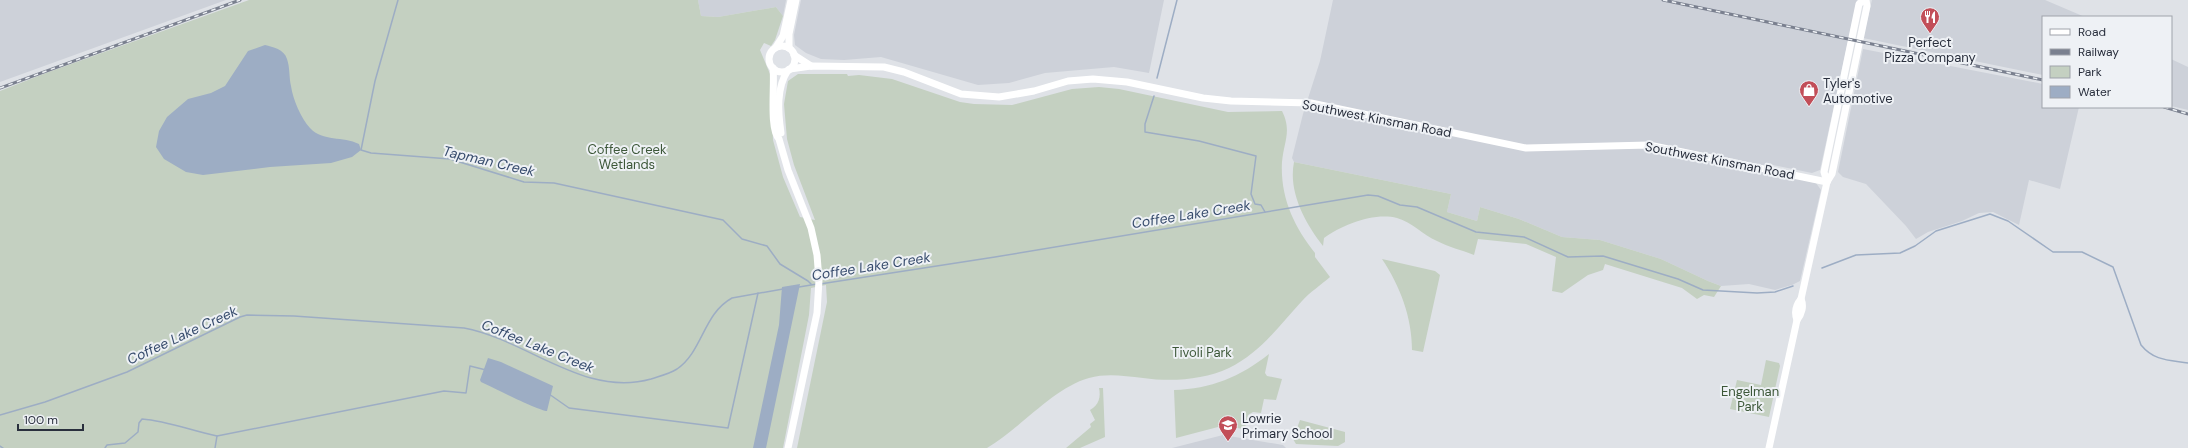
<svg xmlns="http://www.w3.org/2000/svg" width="2188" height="448" viewBox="0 0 2188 448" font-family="'DM Sans',sans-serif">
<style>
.built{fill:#cdd1d9}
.green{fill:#c4d0c1}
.water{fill:#9dadc4}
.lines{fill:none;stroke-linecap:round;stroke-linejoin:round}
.stream{stroke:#9dadc4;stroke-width:1.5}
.secondary{stroke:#fff;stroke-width:7}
.rail-casing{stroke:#7a808f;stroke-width:3}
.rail{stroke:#eef1f5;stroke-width:1.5;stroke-dasharray:4.5;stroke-linecap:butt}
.labels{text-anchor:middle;stroke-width:4;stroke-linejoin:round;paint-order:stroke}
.poi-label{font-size:13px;fill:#292f3d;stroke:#eef1f5;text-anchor:start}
.street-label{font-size:13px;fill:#292f3d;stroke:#eef1f5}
.park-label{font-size:13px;fill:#3c5738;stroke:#eef1f5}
.water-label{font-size:14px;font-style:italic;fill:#374c6d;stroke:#eef1f5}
</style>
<rect width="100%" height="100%" fill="#dfe2e7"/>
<!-- built -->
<g class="built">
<polygon points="0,0 226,0 0,82"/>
<polygon points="698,0 786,0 783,16 776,7 718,17 701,16"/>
<polygon points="801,0 1164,0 1149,73 1114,67 1045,73 1009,83 978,85 881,57 844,60 821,59 806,53 795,45 794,35"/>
<polygon points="1333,0 1857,0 1820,170 1812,173 1773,165 1771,173 1816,183 1821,190 1800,281 1792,285 1775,290 1749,284 1721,286 1708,281 1661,259 1600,240 1562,237 1519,219 1480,207 1477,221 1447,212 1451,194 1294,162 1292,158 1303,114 1320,61"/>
<polygon points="1872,0 2045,0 2085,17 2043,17 2043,75 1863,38"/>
<polygon points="1863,49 2043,84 2043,107 2079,107 2060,189 2029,180 2019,225 1993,212 1979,213 1962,221 1928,232 1916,239 1906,226 1866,184 1843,177 1838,172"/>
<polygon points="2171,59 2188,67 2188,110 2171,106"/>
<polygon points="1223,435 1283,445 1286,448 1172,448"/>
</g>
<!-- green -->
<g class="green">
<path d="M 249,0 L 698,0 L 701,16 L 718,17 L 776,7 L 783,16 L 775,40 L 771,46 L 764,43 L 760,50 L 770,74 L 773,140 L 783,177 L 800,217 L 815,220 L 794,165 L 787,139 L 784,104 L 788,81 L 798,74 L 847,74 L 848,76 L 859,75 L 892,79 L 960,102 L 974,104 L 1012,105 L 1072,89 L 1099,87 L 1119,89 L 1228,112 L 1282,111 C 1292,131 1284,141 1282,162 C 1280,197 1294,227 1315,253 L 1315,257 L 1330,277 C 1321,285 1310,292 1302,301 C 1279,326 1260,353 1229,368 C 1203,380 1171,382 1143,378 C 1124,376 1107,373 1089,378 C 1053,388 1021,428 987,448 L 797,448 L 827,302 L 826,285 L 811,288 L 809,315 L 783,448 L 0,448 L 0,91 L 46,73 Z"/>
<path d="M 1294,162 L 1451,194 L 1447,212 L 1477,221 L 1480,207 L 1519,219 L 1562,237 L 1600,240 L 1661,259 L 1708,281 L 1721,286 L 1714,297 L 1704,295 L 1697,299 L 1682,288 L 1605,264 L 1603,270 L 1588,275 L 1562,293 L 1552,291 L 1556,257 L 1526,244 L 1478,239 L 1474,255 C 1462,250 1448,247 1437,241 C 1423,235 1412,222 1397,218 C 1374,212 1342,225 1324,238 L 1323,246 C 1305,223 1288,192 1294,162 Z"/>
<path d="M 1382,259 L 1435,271 L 1440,275 L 1423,352 L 1412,350 C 1412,317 1400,286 1382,259 Z"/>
<path d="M 1269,354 L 1265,373 L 1267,376 L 1282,379 L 1276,400 L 1264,399 L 1261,413 L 1253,412 L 1248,415 L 1245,428 L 1243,429 L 1225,426 L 1218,427 L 1176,438 L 1174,390 C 1211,389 1240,377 1269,354 Z"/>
<polygon points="1766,360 1779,363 1780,366 1769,417 1730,409 1737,380 1761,385"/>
<path d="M 1099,388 L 1103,388 L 1105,437 L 1080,448 L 1066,448 L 1091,427 L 1090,424 L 1095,420 L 1090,410 C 1099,405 1101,397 1099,388 Z"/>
<polygon points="1300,420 1345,432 1345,442 1338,446 1296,444 1293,439"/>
</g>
<!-- water -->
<g class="water">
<path d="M 265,45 C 273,47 284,49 287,59 C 290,67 289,78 291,86 C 293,100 301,118 310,128 C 323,142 343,136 359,144 L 361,150 L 352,157 L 331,163 L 270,167 L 203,175 L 186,172 L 164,159 L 156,147 L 159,131 L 167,117 L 188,99 L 211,93 L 225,86 L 248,51 Z"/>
<polygon points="800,284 766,448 753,448 779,325 782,287"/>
<path d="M 488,358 L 501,362 L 553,386 L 547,411 C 539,411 492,387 481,382 L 480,380 Z"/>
</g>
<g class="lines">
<!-- stream -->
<g class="stream">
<polyline points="398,0 375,81 361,150 371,153 450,159 524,182 554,183 723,220 742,239 767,246 780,264 808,281 811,284"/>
<polyline points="1157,78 1177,0"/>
<polyline points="1154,96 1145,124 1145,132 1199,141 1256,156 1251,194 1255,204 1261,205 1265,212"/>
<path d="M 1822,268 L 1856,255 L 1900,253 L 1915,246 L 1936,231 L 1990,214 L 2008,221 L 2053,252 L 2082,252 L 2113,267 L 2141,345 C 2154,361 2169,360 2188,363"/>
<polyline points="820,284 995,257 1368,195 1378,196 1400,205 1417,207 1476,232 1524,237 1568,257 1603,256 1678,279 1703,290 1757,293 1775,292 1793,286"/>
<polyline points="799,287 817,284"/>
<polyline points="549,394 569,408 728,428 758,293"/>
<path d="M 0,415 L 45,402 L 127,372 L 240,317 L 247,315 L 294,316 L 464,328 C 528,340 584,398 651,379 C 660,376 669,374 677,369 C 703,351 703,314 732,298 L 783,289"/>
<polyline points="0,446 3,448"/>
<path d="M 105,448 L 107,445 L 125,443 L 138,432 L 139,423 L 142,419 C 168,421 192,431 217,436 L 444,391 L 466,393 L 470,366 L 486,370"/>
<polyline points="215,448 217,436"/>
</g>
<!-- secondary -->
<g class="secondary">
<circle cx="782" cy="59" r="13"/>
<polyline points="776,47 783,36 791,0"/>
<polyline points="789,48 789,34 796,0"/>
<polyline points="794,55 811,66"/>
<path d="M 773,68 C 775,84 769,129 779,139 L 788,170 L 811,228 L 817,255 L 819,280 L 817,313 L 788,448"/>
<polyline points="790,69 811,66 884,67 904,72 961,94 999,97 1034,91 1068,81 1093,79 1127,82 1203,98 1231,101 1311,103 1526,148 1649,145 1827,182"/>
<path d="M 781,133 C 778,112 776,88 788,70"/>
<polyline points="1827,182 1824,172 1859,4 1864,0"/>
<path d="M 1797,320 C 1794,312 1796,305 1801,299 L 1827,182 L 1832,174 L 1867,6 L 1866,0"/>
<path d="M 1769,448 L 1797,320 C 1802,314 1804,306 1801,299"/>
</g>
<defs>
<g id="rail">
<polyline points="1663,0 2043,80"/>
<polyline points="0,88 240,0"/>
<polyline points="2164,107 2188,114"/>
</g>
</defs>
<!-- rail casing -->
<use href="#rail" class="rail-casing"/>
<!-- rail -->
<use href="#rail" class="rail"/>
</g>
<!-- icons -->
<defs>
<symbol id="restaurant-pin" viewBox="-11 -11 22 30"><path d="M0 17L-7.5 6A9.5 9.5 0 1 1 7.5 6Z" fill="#c24e58" stroke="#eef1f5"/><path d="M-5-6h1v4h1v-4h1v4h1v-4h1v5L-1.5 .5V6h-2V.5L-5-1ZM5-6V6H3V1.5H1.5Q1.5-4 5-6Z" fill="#fff"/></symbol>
<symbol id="shop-pin" viewBox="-11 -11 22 30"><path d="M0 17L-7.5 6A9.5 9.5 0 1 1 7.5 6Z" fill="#c24e58" stroke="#eef1f5"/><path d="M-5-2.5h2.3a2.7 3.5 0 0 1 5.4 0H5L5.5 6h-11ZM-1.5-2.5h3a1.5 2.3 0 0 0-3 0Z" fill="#fff"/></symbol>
<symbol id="school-pin" viewBox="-11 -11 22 30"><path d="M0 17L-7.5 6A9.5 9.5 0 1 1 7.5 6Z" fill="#c24e58" stroke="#eef1f5"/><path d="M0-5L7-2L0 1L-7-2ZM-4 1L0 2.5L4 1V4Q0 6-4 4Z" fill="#fff"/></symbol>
</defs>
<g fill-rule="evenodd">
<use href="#restaurant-pin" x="1919" y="6" width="22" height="30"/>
<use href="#shop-pin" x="1798" y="79" width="22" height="30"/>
<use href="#school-pin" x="1217" y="414" width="22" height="30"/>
</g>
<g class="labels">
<!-- poi labels -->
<g class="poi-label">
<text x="1930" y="47" text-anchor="middle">Perfect<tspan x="1930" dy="15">Pizza Company</tspan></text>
<text x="1823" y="88">Tyler's<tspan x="1823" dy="15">Automotive</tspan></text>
<text x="1242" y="423">Lowrie<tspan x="1242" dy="15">Primary School</tspan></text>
</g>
<!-- street labels -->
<g class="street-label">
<text transform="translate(1377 118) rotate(11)" y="5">Southwest Kinsman Road</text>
<text transform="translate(1720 160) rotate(11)" y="5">Southwest Kinsman Road</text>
</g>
<!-- park labels -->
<g class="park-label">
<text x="627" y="154">Coffee Creek<tspan x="627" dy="15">Wetlands</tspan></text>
<text x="1202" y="357">Tivoli Park</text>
<text x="1750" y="396">Engelman<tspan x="1750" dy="15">Park</tspan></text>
</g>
<!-- water labels -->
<g class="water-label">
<text transform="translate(489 161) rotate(13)" y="5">Tapman Creek</text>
<text transform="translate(1191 214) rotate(-9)" y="5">Coffee Lake Creek</text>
<text transform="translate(871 266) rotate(-9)" y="5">Coffee Lake Creek</text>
<text transform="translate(182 335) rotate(-25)" y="5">Coffee Lake Creek</text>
<text transform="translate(538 346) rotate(22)" y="5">Coffee Lake Creek</text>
</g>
</g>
<!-- legend -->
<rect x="2042" y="16" width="130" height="92" fill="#eef1f5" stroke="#9fa3ab"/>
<rect x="2050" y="29" width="20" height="6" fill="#ffffff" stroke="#9fa3ab"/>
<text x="2078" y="36" font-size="12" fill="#292f3d">Road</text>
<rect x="2050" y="49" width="20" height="6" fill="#7a808f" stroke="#9fa3ab"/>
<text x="2078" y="56" font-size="12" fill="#292f3d">Railway</text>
<rect x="2050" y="66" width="20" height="12" fill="#c4d0c1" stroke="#9fa3ab"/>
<text x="2078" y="76" font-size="12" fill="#292f3d">Park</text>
<rect x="2050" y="86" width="20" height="12" fill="#9dadc4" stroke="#9fa3ab"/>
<text x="2078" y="96" font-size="12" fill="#292f3d">Water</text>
<!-- scale -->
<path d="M18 424v6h65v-6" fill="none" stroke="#292f3d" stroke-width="2"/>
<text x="24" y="424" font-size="12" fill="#292f3d" stroke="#eef1f5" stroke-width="3" paint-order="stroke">100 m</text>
</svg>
